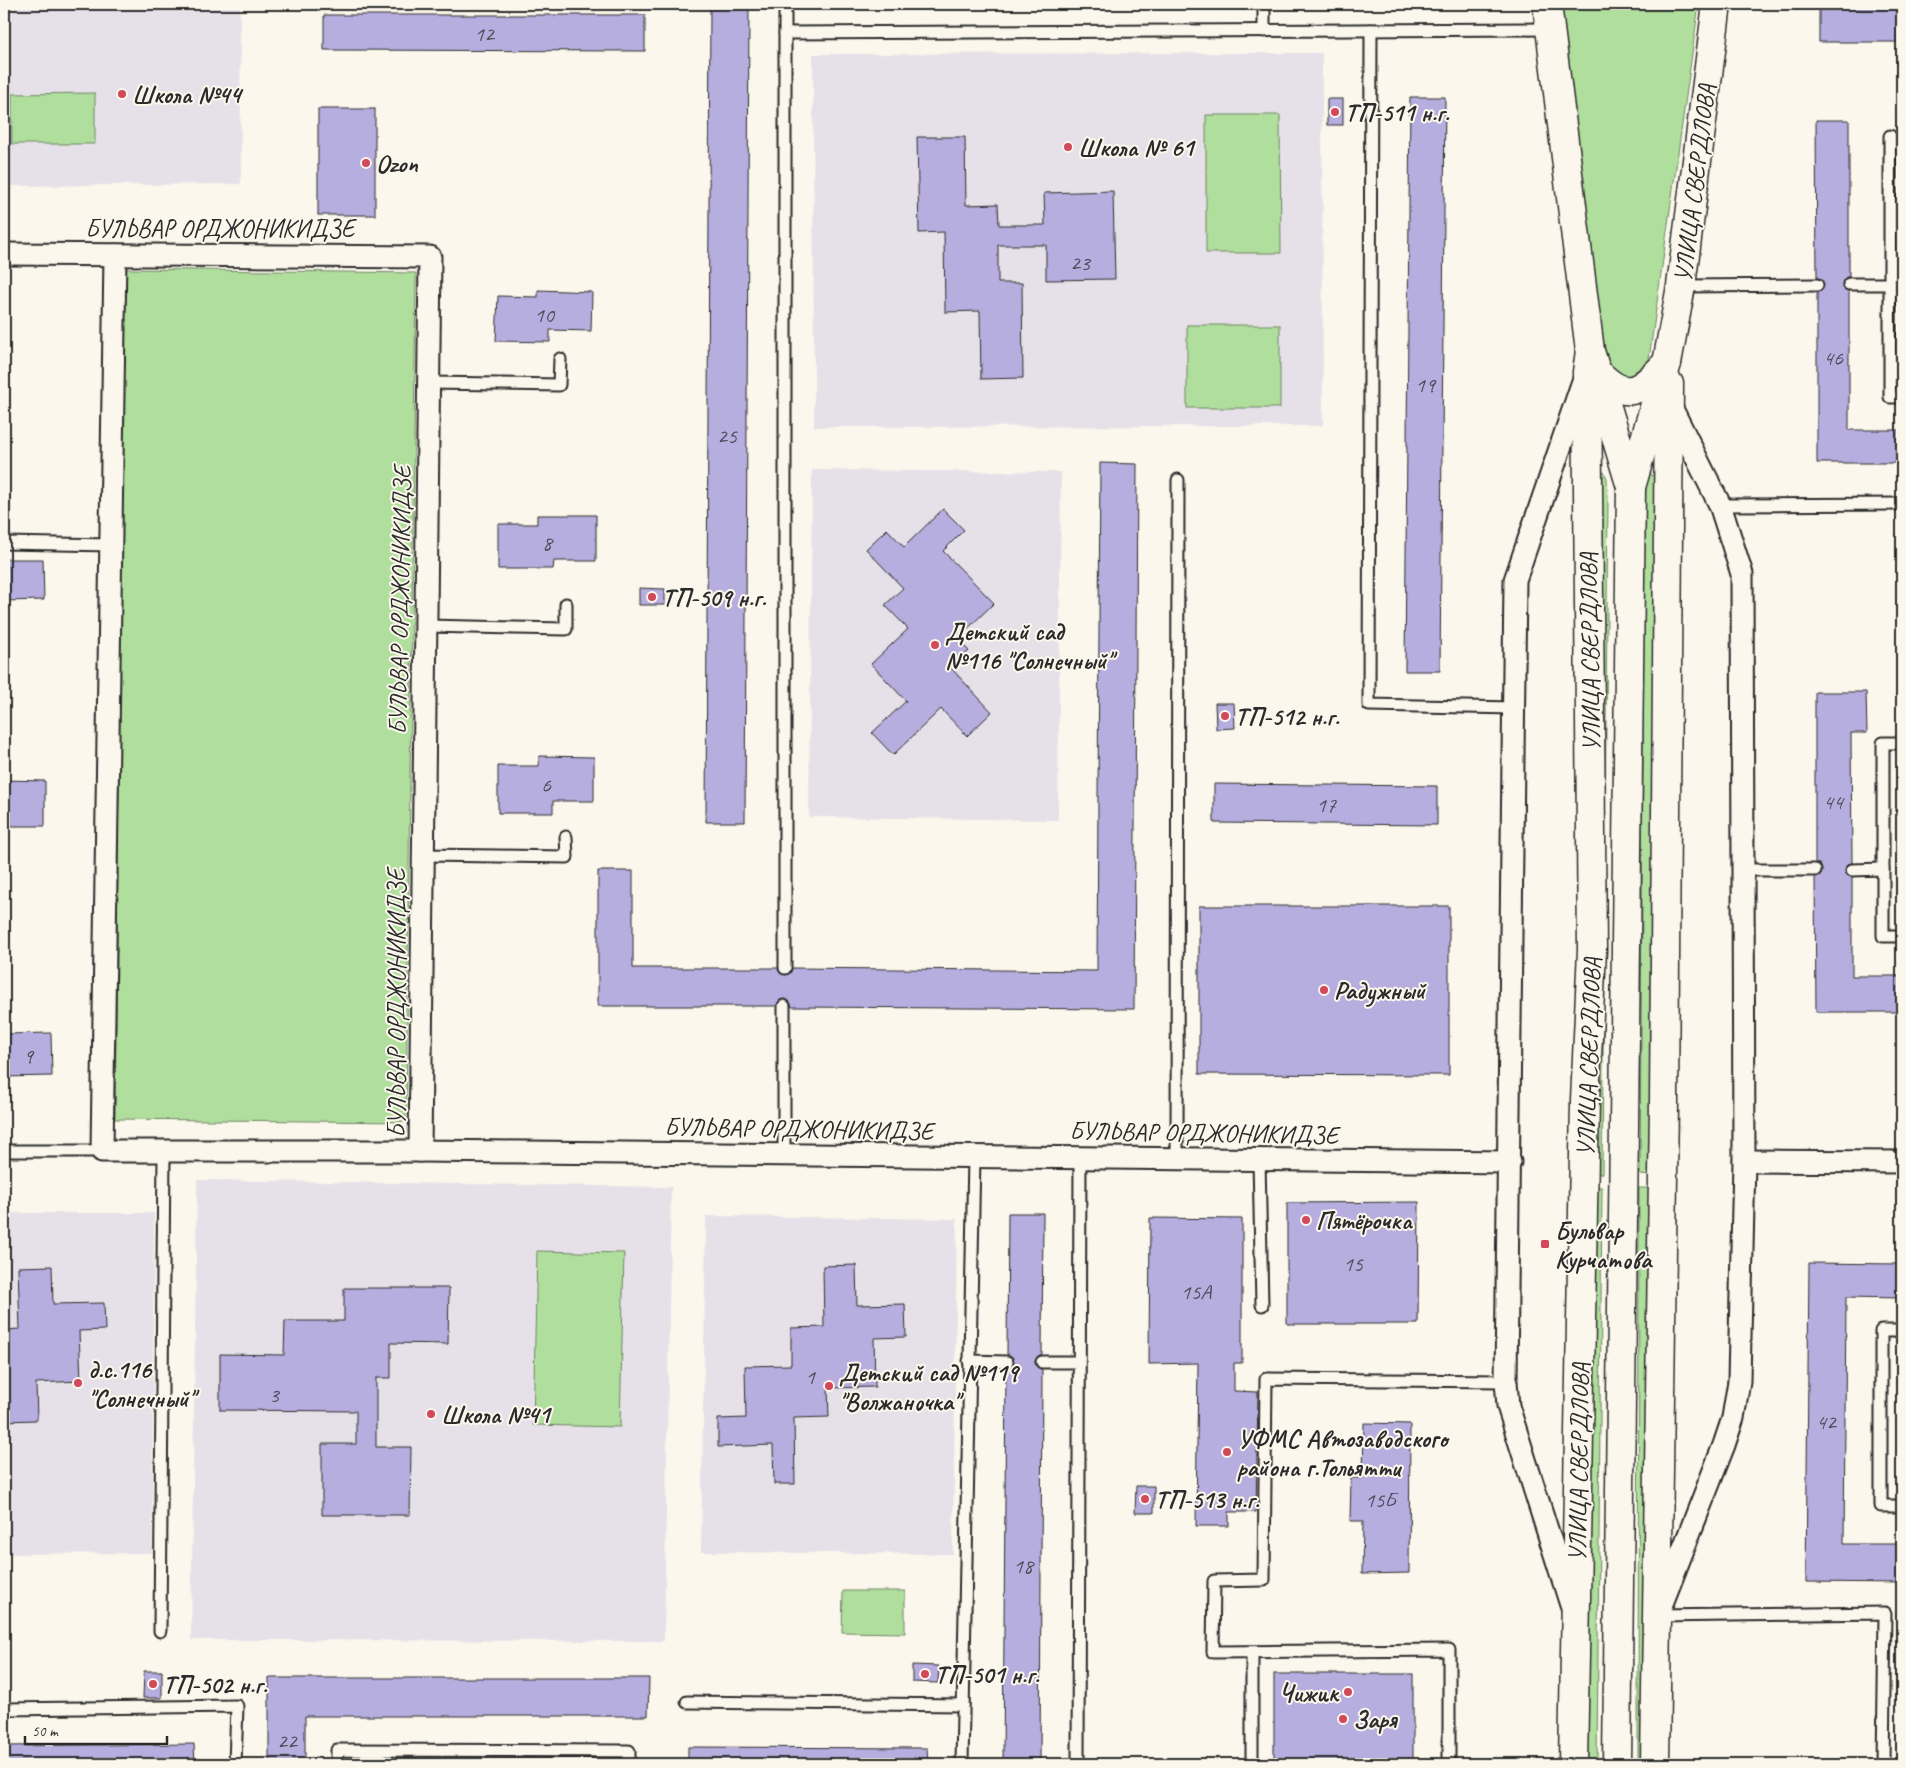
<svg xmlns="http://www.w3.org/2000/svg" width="1906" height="1768" viewBox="0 0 1906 1768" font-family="Caveat,sans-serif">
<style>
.built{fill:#e6e1e8}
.green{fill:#b0de9d;stroke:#6e8464}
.building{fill:#b6aedf;stroke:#2b2b2b}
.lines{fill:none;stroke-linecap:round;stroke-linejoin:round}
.lane-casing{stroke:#2b2b2b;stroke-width:15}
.street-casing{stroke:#2b2b2b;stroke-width:25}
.secondary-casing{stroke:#2b2b2b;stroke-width:31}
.lane{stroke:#fbf7ec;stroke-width:11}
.street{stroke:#fbf7ec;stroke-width:21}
.secondary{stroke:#fbf7ec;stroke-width:28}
.poi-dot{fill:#d1495b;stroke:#fbf7ec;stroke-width:2}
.labels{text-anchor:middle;stroke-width:4;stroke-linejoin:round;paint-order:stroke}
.number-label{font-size:22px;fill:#4e4c58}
.poi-label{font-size:25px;font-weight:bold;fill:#2b2b2b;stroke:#fbf7ec;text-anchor:start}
.street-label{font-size:25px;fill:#2b2b2b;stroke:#fbf7ec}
</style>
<rect width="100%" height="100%" fill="#fbf7ec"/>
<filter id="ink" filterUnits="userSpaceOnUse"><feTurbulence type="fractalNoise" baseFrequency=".02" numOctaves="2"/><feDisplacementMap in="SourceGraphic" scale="10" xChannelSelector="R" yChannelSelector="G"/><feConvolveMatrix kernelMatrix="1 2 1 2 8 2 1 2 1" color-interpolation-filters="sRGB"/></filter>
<g filter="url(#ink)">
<!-- built -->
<g class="built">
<polygon points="4,4 240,4 241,184 4,186"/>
<polygon points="1322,53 1323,426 814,427 813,54"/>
<polygon points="812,470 1061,472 1058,820 809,817"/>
<polygon points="197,1180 671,1187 664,1641 191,1640"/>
<polygon points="4,1213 154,1213 152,1553 4,1554"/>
<polygon points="706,1216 957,1219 953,1554 701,1552"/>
</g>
<!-- green -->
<g class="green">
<polygon points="1559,4 1699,4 1648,366 1636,382 1604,367"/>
<polygon points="95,93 95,144 12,144 12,94"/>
<polygon points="1206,115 1280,115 1281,253 1206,253"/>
<polygon points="125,269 416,273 406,1122 115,1119"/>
<rect x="1187" y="325" width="93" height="83"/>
<polygon points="1601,471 1604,472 1607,478 1608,498 1602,1174 1590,1173"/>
<polygon points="1650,474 1656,477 1651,1176 1640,1175 1645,480"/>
<polygon points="1591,1187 1602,1187 1597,1764 1587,1764"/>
<polygon points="1639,1188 1650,1188 1649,1764 1638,1764"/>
<polygon points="537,1251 624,1253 620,1427 533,1425"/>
<polygon points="843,1591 905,1591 905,1633 842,1632"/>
</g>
<!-- building -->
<g class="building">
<polygon points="710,4 749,4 745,822 706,822"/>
<rect x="1819" y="4" width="83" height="38"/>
<polygon points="324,15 645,15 645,51 324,50"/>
<polygon points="1410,97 1445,97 1440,671 1405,671"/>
<rect x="1327" y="99" width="16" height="26"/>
<rect x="318" y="109" width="57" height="106"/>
<polygon points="1816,120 1849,120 1849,276 1845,278 1842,284 1843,288 1849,292 1849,430 1902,430 1902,463 1817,463 1817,292 1821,291 1824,284 1821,279 1817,278"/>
<polygon points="917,137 965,137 966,205 998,204 999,225 1045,225 1044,193 1113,191 1115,279 1046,280 1046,245 998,245 998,283 1022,283 1023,378 981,379 980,311 945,312 944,232 919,233"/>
<polygon points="538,290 592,292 591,331 550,330 550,342 496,341 498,296 538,297"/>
<polygon points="1100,463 1137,464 1134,1009 792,1007 790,1002 784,999 780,1000 776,1006 598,1006 598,871 633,871 633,968 778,968 785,975 789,974 792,968 1097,971"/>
<polygon points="943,509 964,530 943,551 994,603 957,639 969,651 951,668 992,712 967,736 941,709 893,755 872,733 906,701 871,664 908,629 885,605 903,588 866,549 887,529 904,547"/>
<polygon points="537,515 596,515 596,561 554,561 553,569 498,569 498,524 537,524"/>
<polygon points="4,559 43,559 44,600 4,601"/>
<polygon points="639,588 665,589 665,605 639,605"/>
<polygon points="1815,692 1866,692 1867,733 1851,733 1852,863 1848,864 1845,870 1846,874 1852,877 1852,976 1902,976 1902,1012 1816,1012 1815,877 1821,874 1822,870 1815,863"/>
<polygon points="1215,703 1234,703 1235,728 1216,729"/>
<polygon points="539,756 594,757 594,801 553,801 553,813 498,813 498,766 539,766"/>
<polygon points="4,780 45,781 45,826 4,826"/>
<polygon points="1214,784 1437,786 1437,825 1214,823"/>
<polygon points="1199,906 1449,906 1449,1075 1199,1074"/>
<polygon points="51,1033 52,1076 4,1077 4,1034"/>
<polygon points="1419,1202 1418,1324 1287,1324 1287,1203"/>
<polygon points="1008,1213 1043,1213 1042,1354 1038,1356 1035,1362 1036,1366 1042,1370 1040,1764 1003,1764 1006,1369 1013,1366 1014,1362 1011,1356 1007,1354"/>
<polygon points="1150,1218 1242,1219 1242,1363 1234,1363 1234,1391 1258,1392 1256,1512 1229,1512 1229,1526 1196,1526 1198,1363 1149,1364"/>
<polygon points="1809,1263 1902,1264 1902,1298 1846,1297 1844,1544 1902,1544 1902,1583 1806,1582"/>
<polygon points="856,1265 857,1305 905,1304 906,1337 874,1338 875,1387 828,1388 829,1417 794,1418 795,1484 774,1484 773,1445 718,1447 718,1419 746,1418 745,1366 791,1365 791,1328 824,1327 823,1266"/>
<polygon points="52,1266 53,1304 104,1303 105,1330 79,1331 81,1381 36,1383 37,1420 4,1421 4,1330 20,1329 18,1267"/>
<polygon points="344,1288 449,1288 448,1344 391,1343 391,1378 376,1378 376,1447 411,1447 410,1515 322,1515 322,1444 356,1444 356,1411 220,1410 220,1354 284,1355 285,1321 344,1321"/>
<polygon points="1364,1423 1410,1424 1409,1573 1362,1574 1363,1521 1350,1521 1351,1478 1363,1478"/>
<polygon points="1136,1486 1154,1486 1154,1513 1135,1513"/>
<polygon points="912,1665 939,1666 938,1683 912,1682"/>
<polygon points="144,1671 162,1671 162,1698 143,1698"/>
<rect x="1274" y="1674" width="139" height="90"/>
<polygon points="269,1678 649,1678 648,1716 305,1716 305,1764 269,1764"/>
<polygon points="194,1744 195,1764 4,1764 4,1746"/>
<polygon points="688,1747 927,1748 928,1764 688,1764"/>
</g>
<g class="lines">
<defs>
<g id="lane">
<polyline points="1264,4 1264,31"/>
<polyline points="1371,30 1369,705 1514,708"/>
<polyline points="785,33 1550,29"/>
<polyline points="1890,136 1890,397 1902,397"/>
<polyline points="1849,284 1890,284"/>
<polyline points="1681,286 1817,285"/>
<polyline points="429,383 559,385 560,359"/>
<polyline points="1720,505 1899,504"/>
<polyline points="4,543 111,545"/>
<polyline points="426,626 566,629 566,604"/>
<polyline points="1902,743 1883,743 1883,936 1902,936"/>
<polyline points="423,855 567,857 566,837"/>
<polyline points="1743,870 1815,870"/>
<polyline points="1852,870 1883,869"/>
<polyline points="785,968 785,4"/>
<polyline points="784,1006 784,1155"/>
<polyline points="4,1151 102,1151"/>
<polyline points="1177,1159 1178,480"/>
<polyline points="1259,1160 1262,1305"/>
<polyline points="1902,1331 1881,1331 1881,1506 1902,1506"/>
<polyline points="969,1361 1007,1362"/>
<polyline points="1042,1362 1079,1362"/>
<polyline points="1657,1616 1885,1613 1883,1764"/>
<polyline points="160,1631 164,1151"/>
<polyline points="687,1702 963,1705"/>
<polyline points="4,1709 237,1706 235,1764"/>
<polyline points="337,1764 337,1750 629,1751 629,1764"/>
<polyline points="962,1764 974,1157"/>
<polyline points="1078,1764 1080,1158"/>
<polyline points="1252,1764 1252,1652"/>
<polyline points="1449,1764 1449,1650 1213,1652 1214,1581 1264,1580 1266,1379 1506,1381"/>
</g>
<g id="street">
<polyline points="4,254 430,257 420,1151 1510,1162"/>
<polyline points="115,255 102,1151 420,1151"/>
<polyline points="1744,1161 1902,1162"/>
<polyline points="1571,1605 1508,1406 1506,1381 1515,580 1582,384"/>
<polyline points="1661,1606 1724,1445 1733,1418 1739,1381 1744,1161 1742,574 1720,505 1670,405"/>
</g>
<g id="secondary">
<polyline points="1547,4 1590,351 1631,487"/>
<path d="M 1595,370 C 1628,404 1639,391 1667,363"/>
<polyline points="1573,1764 1585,1100 1592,950 1587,372 1590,351"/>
<polyline points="1617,1764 1631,487 1667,363 1681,286 1717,4"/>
<polyline points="1655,1764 1664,1103 1669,384"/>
</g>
</defs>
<!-- lane casing -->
<use href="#lane" class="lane-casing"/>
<!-- street casing -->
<use href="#street" class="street-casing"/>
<!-- secondary casing -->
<use href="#secondary" class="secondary-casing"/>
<!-- lane -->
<use href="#lane" class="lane"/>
<!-- street -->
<use href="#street" class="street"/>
<!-- secondary -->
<use href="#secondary" class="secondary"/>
</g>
</g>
<!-- markers -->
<g class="poi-dot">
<circle cx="122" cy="94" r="5"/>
<circle cx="1335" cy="112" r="5"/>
<circle cx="1068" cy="147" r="5"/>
<circle cx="366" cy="163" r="5"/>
<circle cx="652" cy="597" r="5"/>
<circle cx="935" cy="645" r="5"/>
<circle cx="1225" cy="716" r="5"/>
<circle cx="1324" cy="990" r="5"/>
<circle cx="1306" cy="1220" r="5"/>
<rect x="1540" y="1239" width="10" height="10" rx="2.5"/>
<circle cx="78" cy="1383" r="5"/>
<circle cx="829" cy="1386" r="5"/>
<circle cx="431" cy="1414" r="5"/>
<circle cx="1227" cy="1452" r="5"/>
<circle cx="1145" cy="1499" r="5"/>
<circle cx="925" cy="1674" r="5"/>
<circle cx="153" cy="1684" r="5"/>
<circle cx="1348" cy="1692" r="5"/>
<circle cx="1343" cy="1719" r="5"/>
</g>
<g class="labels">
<!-- number labels -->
<g class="number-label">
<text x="484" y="41">12</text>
<text x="1080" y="270">23</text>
<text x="544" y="322">10</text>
<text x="1833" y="365">46</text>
<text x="1425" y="392">19</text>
<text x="727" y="443">25</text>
<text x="547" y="550">8</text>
<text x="546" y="792">6</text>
<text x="1833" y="809">44</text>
<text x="1326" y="812">17</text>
<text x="28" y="1063">9</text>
<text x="1353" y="1271">15</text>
<text x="1196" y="1299">15А</text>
<text x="810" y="1384">1</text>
<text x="274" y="1402">3</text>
<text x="1826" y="1429">42</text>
<text x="1380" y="1507">15Б</text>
<text x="1023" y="1573">18</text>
<text x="287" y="1748">22</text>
</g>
<!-- poi labels -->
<g class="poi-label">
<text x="132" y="103">Школа №44</text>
<text x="1345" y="121">ТП-511 н.г.</text>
<text x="1078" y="156">Школа № 61</text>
<text x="376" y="172">Ozon</text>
<text x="662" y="606">ТП-509 н.г.</text>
<text x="945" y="640">Детский сад<tspan x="945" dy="29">№116 "Солнечный"</tspan></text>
<text x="1235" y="725">ТП-512 н.г.</text>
<text x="1334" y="999">Радужный</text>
<text x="1316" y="1229">Пятёрочка</text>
<text x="1555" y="1239">Бульвар<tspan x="1555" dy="29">Курчатова</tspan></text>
<text x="88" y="1378">д.с.116<tspan x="88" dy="29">"Солнечный"</tspan></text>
<text x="839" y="1381">Детский сад №119<tspan x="839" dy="29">"Волжаночка"</tspan></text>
<text x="441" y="1423">Школа №41</text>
<text x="1237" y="1447">УФМС Автозаводского<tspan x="1237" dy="29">района г.Тольятти</tspan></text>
<text x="1155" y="1508">ТП-513 н.г.</text>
<text x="935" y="1683">ТП-501 н.г.</text>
<text x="163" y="1693">ТП-502 н.г.</text>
<text x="1338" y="1701" text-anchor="end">Чижик</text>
<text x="1353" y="1728">Заря</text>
</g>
<!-- street labels -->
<g class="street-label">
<text transform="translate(1694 183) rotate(-83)" y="9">УЛИЦА СВЕРДЛОВА</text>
<text x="220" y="237">БУЛЬВАР ОРДЖОНИКИДЗЕ</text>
<text transform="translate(399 600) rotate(-89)" y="9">БУЛЬВАР ОРДЖОНИКИДЗЕ</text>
<text transform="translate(1589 652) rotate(-91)" y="9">УЛИЦА СВЕРДЛОВА</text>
<text transform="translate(396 1003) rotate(-90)" y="9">БУЛЬВАР ОРДЖОНИКИДЗЕ</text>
<text transform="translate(1588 1057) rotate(-88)" y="9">УЛИЦА СВЕРДЛОВА</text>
<text transform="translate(799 1128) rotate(1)" y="9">БУЛЬВАР ОРДЖОНИКИДЗЕ</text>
<text transform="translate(1204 1132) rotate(1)" y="9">БУЛЬВАР ОРДЖОНИКИДЗЕ</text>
<text transform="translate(1578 1462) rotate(-89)" y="9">УЛИЦА СВЕРДЛОВА</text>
</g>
</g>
<!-- margin -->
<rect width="1906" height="1768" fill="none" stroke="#fbf7ec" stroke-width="20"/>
<rect x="10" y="10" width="1886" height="1748" fill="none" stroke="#2b2b2b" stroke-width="2" filter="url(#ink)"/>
<!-- scale -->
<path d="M25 1736v8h142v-8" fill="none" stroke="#2b2b2b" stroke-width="2.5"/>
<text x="32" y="1736" font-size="15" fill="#2b2b2b" stroke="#fbf7ec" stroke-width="4" paint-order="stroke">50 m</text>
</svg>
